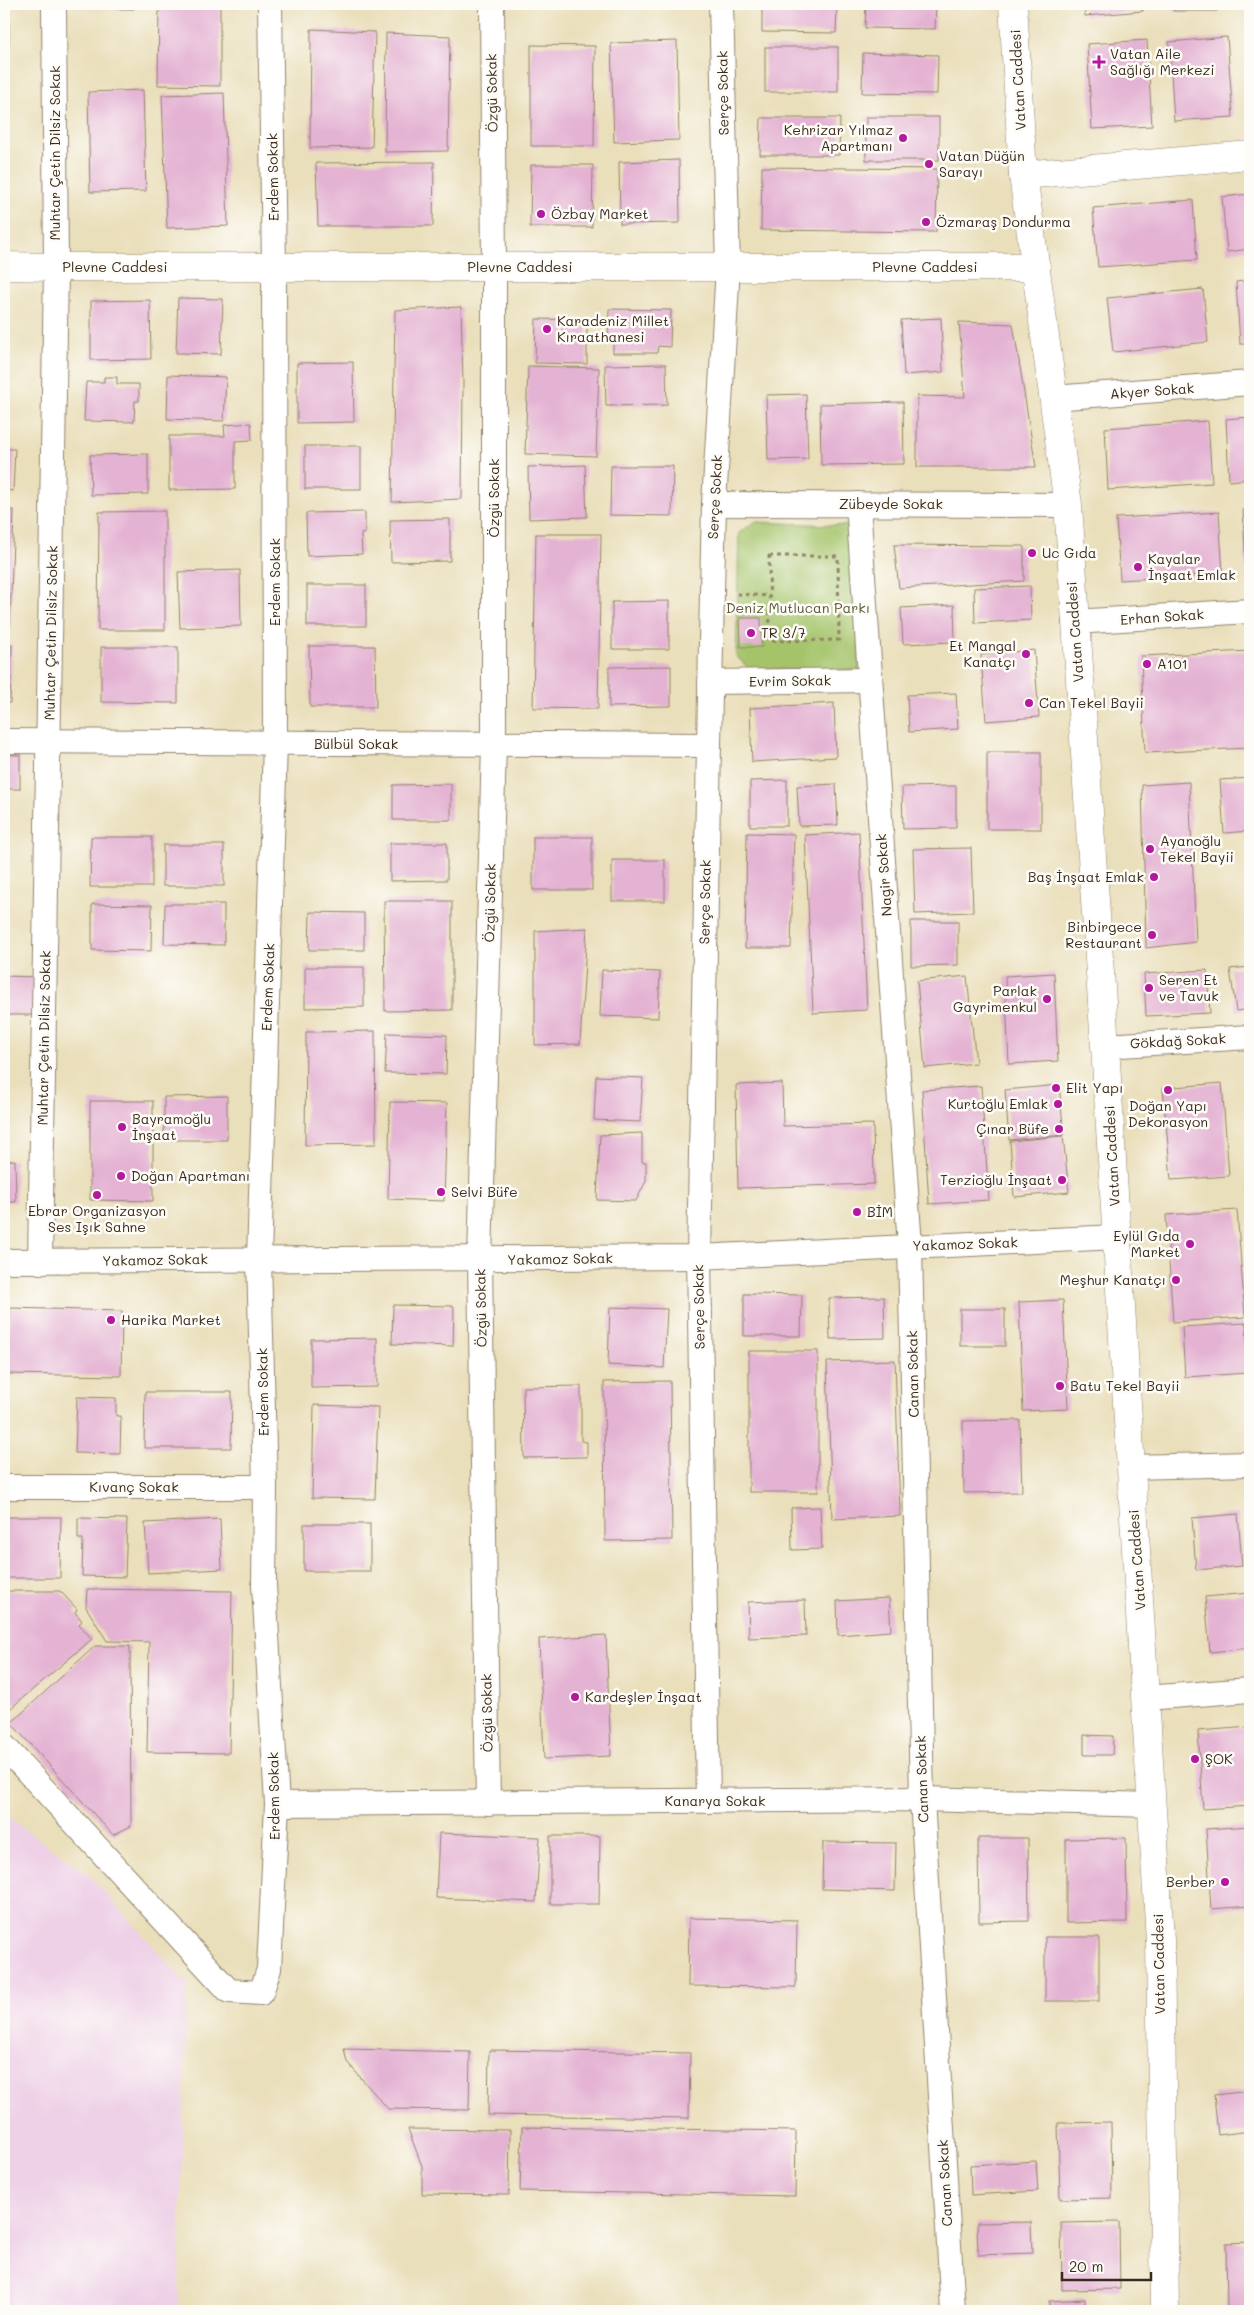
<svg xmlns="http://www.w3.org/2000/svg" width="1254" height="2315" viewBox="0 0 1254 2315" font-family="Mali,sans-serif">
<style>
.built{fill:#eed0e7}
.park{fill:#a5c46b;stroke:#707744}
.building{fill:#e4b2d3}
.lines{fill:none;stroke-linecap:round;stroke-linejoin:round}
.street-casing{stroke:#92846c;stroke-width:26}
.secondary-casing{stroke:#92846c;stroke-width:29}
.path{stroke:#92846c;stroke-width:3;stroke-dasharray:4 4;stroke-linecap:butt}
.street{stroke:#fff;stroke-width:24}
.secondary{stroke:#fff;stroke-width:28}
.poi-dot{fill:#b5179e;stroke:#fdfcf7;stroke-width:2}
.labels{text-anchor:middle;stroke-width:5;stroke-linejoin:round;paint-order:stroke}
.poi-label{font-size:14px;fill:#3b2a1e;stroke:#fdfcf7;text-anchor:start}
.street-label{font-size:14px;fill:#3b2a1e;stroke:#fdfcf7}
.park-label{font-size:14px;fill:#5b5835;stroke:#fdfcf7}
</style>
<rect width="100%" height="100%" fill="#fdfcf7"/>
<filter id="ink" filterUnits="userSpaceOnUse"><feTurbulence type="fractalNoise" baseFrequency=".02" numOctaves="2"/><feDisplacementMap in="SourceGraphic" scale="10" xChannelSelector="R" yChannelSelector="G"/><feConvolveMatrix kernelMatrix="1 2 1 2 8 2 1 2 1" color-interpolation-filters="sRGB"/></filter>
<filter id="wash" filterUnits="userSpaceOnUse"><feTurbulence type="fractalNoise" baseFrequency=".0096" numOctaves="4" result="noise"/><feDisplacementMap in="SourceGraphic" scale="20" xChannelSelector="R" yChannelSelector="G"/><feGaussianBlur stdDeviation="1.12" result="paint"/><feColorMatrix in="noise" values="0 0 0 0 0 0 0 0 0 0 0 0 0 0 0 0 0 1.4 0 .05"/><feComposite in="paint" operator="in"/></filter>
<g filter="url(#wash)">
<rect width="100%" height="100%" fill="#eadfbb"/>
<!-- built -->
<polygon class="built" points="4,1815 88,1874 187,1984 178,2311 4,2311"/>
<!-- park -->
<polygon class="park" points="755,522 857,526 859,670 749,669 736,656 739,533"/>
<g id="blocks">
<!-- building -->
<g class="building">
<rect x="4" y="4" width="5" height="41"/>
<polygon points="79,4 134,4 134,9 79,8"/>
<polygon points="159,4 220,4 220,86 158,85"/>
<polygon points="762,4 837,4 836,33 762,32"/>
<polygon points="866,4 936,4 935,29 865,28"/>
<polygon points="1084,4 1142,4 1143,11 1085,16"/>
<polygon points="1172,4 1217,4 1217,11 1173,11"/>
<polygon points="311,29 375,32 372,147 310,148"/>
<polygon points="386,33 450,36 448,151 385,152"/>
<polygon points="1227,37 1233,117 1174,121 1169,42"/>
<polygon points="1147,40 1152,126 1092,129 1087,44"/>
<polygon points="677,41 679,140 614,142 611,43"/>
<polygon points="531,45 595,46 594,146 531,146"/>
<rect x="765" y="47" width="73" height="45"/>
<polygon points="863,53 938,55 937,94 862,93"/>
<polygon points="4,59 6,59 7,110 4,110"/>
<polygon points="143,90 146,191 90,192 88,92"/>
<polygon points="224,93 228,226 167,228 162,95"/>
<rect x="866" y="117" width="73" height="43"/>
<polygon points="761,118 840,118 839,155 760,155"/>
<polygon points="679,160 680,223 620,224 619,162"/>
<polygon points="434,162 433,226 318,226 316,163"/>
<polygon points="531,165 593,165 592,227 530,227"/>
<polygon points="762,167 937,169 936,232 761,230"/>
<polygon points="4,177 5,177 6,221 4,221"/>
<polygon points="1250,194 1250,249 1227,252 1222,197"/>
<polygon points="1193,200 1197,260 1098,267 1093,208"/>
<polygon points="1250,280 1250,344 1240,344 1236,282"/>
<polygon points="1203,289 1208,342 1113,352 1107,298"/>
<polygon points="178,298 223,299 221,354 176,353"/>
<polygon points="150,300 151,359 91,360 91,301"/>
<polygon points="461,307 463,383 462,499 392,502 395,310"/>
<polygon points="609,309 671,310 670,347 658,346 657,353 613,353 613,341 608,341"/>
<polygon points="941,318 943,372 904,375 901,320"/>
<polygon points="536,319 587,320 587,364 535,363"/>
<polygon points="959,322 1013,324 1036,467 917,467 917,396 965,397"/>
<polygon points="4,334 5,334 7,423 4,423"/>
<polygon points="353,362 354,422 297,423 297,363"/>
<polygon points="666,364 667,405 606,406 605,365"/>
<polygon points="528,366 599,368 596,456 525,454"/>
<polygon points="168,375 226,377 224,421 167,419"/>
<polygon points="104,377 117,377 117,384 139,384 139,401 135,401 134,422 84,421 86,382 104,382"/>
<polygon points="806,394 808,459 768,460 766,395"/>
<polygon points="903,402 904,464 821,465 820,404"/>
<polygon points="1250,417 1250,479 1229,481 1226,419"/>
<polygon points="1208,421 1212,483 1108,490 1105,428"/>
<polygon points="251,423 252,440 235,441 235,489 169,490 169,436 225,436 224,425"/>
<rect x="305" y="446" width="56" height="43"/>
<polygon points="4,449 15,449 13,491 4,490"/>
<polygon points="148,454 148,494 91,495 90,455"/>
<polygon points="585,465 587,517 529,519 528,467"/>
<polygon points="611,466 673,466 672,516 610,515"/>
<polygon points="1243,509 1250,509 1250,571 1246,571"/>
<polygon points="4,510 14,510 10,626 4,625"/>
<polygon points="165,511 165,630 98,630 99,512"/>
<polygon points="365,512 365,533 361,534 362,554 307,556 306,513"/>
<polygon points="1219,512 1223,574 1120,580 1116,518"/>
<polygon points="450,519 450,561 391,562 390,520"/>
<polygon points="536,534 601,534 598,709 533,708"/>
<polygon points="894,545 1024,546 1024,581 899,588"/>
<polygon points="240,570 241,626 180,628 178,572"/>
<rect x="307" y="585" width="59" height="41"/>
<polygon points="1030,586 1031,620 975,623 974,588"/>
<polygon points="669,601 669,649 612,649 612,602"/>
<polygon points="954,605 955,642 903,644 901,608"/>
<polygon points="740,618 761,618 762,647 741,647"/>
<polygon points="4,644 12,645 10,703 4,703"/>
<polygon points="309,646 375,646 376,707 310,707"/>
<polygon points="101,647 178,647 178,703 101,702"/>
<polygon points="1034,650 1039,717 986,721 981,655"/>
<polygon points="1250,651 1250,748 1145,753 1141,656"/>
<polygon points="671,666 671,706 609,707 609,667"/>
<polygon points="956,693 958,729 909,732 907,695"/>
<polygon points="834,703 836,757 752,762 750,708"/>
<rect x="987" y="752" width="54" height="77"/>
<rect x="4" y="755" width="16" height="34"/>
<polygon points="1250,778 1250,831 1224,833 1220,780"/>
<polygon points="787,780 787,826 750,826 750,781"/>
<polygon points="1189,782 1196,942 1146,948 1142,785"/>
<polygon points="451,784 451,820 393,820 393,785"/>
<polygon points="836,784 838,825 799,826 797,786"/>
<polygon points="956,786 956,828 903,829 902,787"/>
<polygon points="859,832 867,1010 813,1013 805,835"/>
<polygon points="747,833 794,834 791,948 745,948"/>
<polygon points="91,837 152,837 152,887 90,887"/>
<rect x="533" y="837" width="59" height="53"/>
<polygon points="390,843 447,843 447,880 390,881"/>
<rect x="163" y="845" width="61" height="41"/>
<polygon points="971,848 973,912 915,914 913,849"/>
<rect x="612" y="860" width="53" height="41"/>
<polygon points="384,901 452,901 452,1010 385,1011"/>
<polygon points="92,904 152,905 151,951 92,950"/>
<polygon points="165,904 224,904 224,945 164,944"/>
<polygon points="310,912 364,913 364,950 309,950"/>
<polygon points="911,921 958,921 958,965 911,966"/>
<polygon points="587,928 580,1044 535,1045 535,931"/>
<polygon points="305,967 364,967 364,1007 305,1008"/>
<polygon points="1250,967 1250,1009 1236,1011 1230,969"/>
<polygon points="602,970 660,972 658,1018 600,1016"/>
<polygon points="1207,970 1210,1013 1146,1016 1144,974"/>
<polygon points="1054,973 1058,1061 1009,1064 1005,976"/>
<polygon points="4,976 40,977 39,1015 4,1015"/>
<polygon points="967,976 976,1063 925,1068 917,981"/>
<polygon points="375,1031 376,1144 305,1145 306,1032"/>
<polygon points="387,1033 447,1035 446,1074 385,1073"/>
<polygon points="596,1076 643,1078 640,1122 594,1120"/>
<polygon points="782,1083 783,1126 873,1124 874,1184 738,1188 736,1085"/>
<polygon points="1222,1083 1229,1176 1171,1180 1163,1088"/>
<polygon points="1059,1085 1064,1135 1009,1140 1005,1090"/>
<polygon points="981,1086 989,1200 929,1204 922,1090"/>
<polygon points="227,1096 227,1140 164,1140 164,1097"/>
<polygon points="90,1101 153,1101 153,1201 90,1200"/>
<polygon points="390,1102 447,1103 444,1201 388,1199"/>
<polygon points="642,1133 642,1162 646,1162 646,1181 636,1201 597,1200 600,1135"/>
<polygon points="1063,1136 1069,1192 1014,1197 1010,1141"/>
<polygon points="1250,1146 1250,1191 1249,1191 1246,1147"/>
<polygon points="15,1160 16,1202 4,1202 4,1161"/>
<polygon points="1237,1210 1245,1317 1173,1322 1166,1215"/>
<polygon points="744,1294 802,1295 801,1336 744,1336"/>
<polygon points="884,1297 885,1338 830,1339 829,1298"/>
<polygon points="1063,1300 1068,1409 1023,1411 1019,1302"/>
<polygon points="393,1305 454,1306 453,1346 392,1344"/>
<polygon points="610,1307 667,1309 664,1368 608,1365"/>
<polygon points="10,1308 122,1311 121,1376 8,1374"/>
<rect x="960" y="1309" width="45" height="37"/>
<polygon points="1246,1323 1248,1373 1185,1377 1182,1327"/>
<polygon points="377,1338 377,1387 311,1388 311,1339"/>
<rect x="749" y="1351" width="69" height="141"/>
<polygon points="895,1360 900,1516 832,1519 827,1362"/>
<polygon points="670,1381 672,1540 605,1541 604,1382"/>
<polygon points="581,1386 581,1441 587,1442 587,1457 524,1458 523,1387"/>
<polygon points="145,1392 232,1392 231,1448 144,1448"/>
<polygon points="77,1397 116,1398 116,1416 121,1416 120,1454 75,1453"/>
<polygon points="314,1405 378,1407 375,1499 312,1498"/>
<polygon points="1020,1420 1022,1492 964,1493 963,1421"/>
<polygon points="820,1507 822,1549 792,1550 791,1508"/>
<polygon points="1238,1514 1242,1566 1196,1570 1192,1518"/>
<polygon points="4,1517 61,1517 60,1578 4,1578"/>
<polygon points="78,1518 127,1519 125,1577 82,1576 83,1539 78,1539"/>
<polygon points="220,1519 222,1569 148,1573 145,1523"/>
<rect x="304" y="1524" width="66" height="47"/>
<polygon points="87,1589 232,1591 229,1753 147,1752 149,1642 107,1641 86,1607"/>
<polygon points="4,1591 60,1591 77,1609 75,1612 82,1621 79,1624 92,1639 4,1714"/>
<polygon points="1250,1593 1250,1648 1210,1652 1205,1597"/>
<polygon points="889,1598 891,1631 838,1635 837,1601"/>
<polygon points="805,1600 806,1636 749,1638 748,1602"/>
<polygon points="606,1635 611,1756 544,1759 539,1639"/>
<polygon points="95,1646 130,1646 131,1826 113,1835 11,1723"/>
<polygon points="1250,1727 1250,1806 1203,1809 1198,1731"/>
<polygon points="1084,1735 1113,1736 1112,1755 1084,1755"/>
<polygon points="1250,1826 1250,1906 1211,1909 1206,1829"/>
<polygon points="439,1833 540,1837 536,1902 436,1898"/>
<polygon points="550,1836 600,1836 599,1904 550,1904"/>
<polygon points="978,1838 1028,1838 1029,1921 979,1922"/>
<polygon points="1126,1838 1127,1922 1066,1923 1066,1839"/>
<polygon points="823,1842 896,1843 895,1891 822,1889"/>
<polygon points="689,1918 797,1920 796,1987 688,1986"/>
<rect x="1045" y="1937" width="54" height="64"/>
<polygon points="344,2049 470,2052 469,2110 388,2109 347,2062"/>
<polygon points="489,2050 690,2053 689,2118 488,2115"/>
<polygon points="1250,2091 1250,2131 1218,2135 1214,2095"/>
<polygon points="1111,2122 1112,2198 1060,2199 1058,2123"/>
<polygon points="522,2127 796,2131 795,2196 520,2191"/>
<polygon points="408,2129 510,2130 509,2195 422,2194 422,2166"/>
<polygon points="1036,2161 1038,2191 971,2195 970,2165"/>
<polygon points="1031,2222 1032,2253 978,2255 977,2223"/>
<polygon points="1119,2222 1120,2289 1062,2290 1061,2223"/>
<polygon points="1250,2242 1250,2311 1227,2311 1226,2243"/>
<polygon points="1085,2299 1085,2311 1049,2311 1049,2301"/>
<polygon points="1022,2308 1022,2311 978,2311 978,2310"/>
</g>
</g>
</g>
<g filter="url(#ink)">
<use href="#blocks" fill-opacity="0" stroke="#92846c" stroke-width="1"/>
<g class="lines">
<defs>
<g id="street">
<polyline points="1053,398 1250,383"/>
<polyline points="714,504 1068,505"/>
<polyline points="858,504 910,1246 922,1799 953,2311"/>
<polyline points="1074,622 1250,611"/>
<polyline points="710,682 870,680"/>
<polyline points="4,741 708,745"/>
<polyline points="1105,1046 1250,1037"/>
<polyline points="4,1261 699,1257 1117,1237"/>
<polyline points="40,1262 56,267 54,4"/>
<polyline points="1131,1467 1250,1464"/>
<polyline points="4,1487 265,1487"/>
<polyline points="1146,1698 1250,1690"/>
<polyline points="4,1746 229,1991 261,1993 269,1969 277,1804 264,1585 265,1487 259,1259 275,743 274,268 270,4"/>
<polyline points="708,1801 699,1257 712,592 714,504 728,267 721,4"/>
<polyline points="488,1803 480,1260 494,744 494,267 492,4"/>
<polyline points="277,1804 922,1799 1153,1805"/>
</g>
<g id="secondary">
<polyline points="1013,4 1023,175 1068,505 1105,1046 1160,1940 1165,2311"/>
<polyline points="1023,175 1250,155"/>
<polyline points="4,266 56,267 1036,267"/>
</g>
</defs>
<!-- street casing -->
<use href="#street" class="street-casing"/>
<!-- secondary casing -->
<use href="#secondary" class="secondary-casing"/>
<!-- path -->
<g class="path">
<polygon points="769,556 838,556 839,640 770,641"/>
<polyline points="737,594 769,596"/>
</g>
<!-- street -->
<use href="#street" class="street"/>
<!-- secondary -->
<use href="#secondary" class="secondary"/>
</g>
</g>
<!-- markers -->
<g class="poi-dot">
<path d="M1096.5 54.5h5v5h5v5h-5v5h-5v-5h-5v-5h5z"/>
<circle cx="903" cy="138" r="5"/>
<circle cx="929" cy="164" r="5"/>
<circle cx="541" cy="214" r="5"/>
<circle cx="926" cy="222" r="5"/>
<circle cx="547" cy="329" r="5"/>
<circle cx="1032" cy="553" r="5"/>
<circle cx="1138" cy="567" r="5"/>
<circle cx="751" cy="633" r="5"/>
<circle cx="1026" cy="654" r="5"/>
<circle cx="1147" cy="664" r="5"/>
<circle cx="1029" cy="703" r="5"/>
<circle cx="1150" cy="849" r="5"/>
<circle cx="1154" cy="877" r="5"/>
<circle cx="1152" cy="935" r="5"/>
<circle cx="1149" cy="988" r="5"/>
<circle cx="1047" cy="999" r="5"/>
<circle cx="1056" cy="1088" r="5"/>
<circle cx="1168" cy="1090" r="5"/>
<circle cx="1058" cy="1104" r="5"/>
<circle cx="122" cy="1127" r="5"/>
<circle cx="1059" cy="1129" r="5"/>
<circle cx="121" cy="1176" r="5"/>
<circle cx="1062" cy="1180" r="5"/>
<circle cx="441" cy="1192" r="5"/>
<circle cx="97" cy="1195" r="5"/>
<circle cx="857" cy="1212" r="5"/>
<circle cx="1190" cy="1244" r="5"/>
<circle cx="1176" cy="1280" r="5"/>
<circle cx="111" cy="1320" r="5"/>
<circle cx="1060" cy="1386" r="5"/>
<circle cx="575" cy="1697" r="5"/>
<circle cx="1195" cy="1759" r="5"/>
<circle cx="1225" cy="1882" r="5"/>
</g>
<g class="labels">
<!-- poi labels -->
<g class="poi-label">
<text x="1110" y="59">Vatan Aile<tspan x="1110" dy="16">Sağlığı Merkezi</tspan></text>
<text x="893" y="135" text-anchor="end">Kehrizar Yılmaz<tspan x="893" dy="16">Apartmanı</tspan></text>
<text x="939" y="161">Vatan Düğün<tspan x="939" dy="16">Sarayı</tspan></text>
<text x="551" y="219">Özbay Market</text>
<text x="936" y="227">Özmaraş Dondurma</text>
<text x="557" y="326">Karadeniz Millet<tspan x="557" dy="16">Kıraathanesi</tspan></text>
<text x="1042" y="558">Uc Gıda</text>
<text x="1148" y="564">Kayalar<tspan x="1148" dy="16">İnşaat Emlak</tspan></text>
<text x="761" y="638">TR 3/7</text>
<text x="1016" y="651" text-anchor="end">Et Mangal<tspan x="1016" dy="16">Kanatçı</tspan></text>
<text x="1157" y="669">A101</text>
<text x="1039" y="708">Can Tekel Bayii</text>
<text x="1160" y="846">Ayanoğlu<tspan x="1160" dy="16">Tekel Bayii</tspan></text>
<text x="1144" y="882" text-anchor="end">Baş İnşaat Emlak</text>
<text x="1142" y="932" text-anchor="end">Binbirgece<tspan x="1142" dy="16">Restaurant</tspan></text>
<text x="1159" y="985">Seren Et<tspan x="1159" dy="16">ve Tavuk</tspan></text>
<text x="1037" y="996" text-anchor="end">Parlak<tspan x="1037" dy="16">Gayrimenkul</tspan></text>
<text x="1066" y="1093">Elit Yapı</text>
<text x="1048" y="1109" text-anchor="end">Kurtoğlu Emlak</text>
<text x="1168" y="1111" text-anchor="middle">Doğan Yapı<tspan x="1168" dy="16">Dekorasyon</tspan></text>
<text x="132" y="1124">Bayramoğlu<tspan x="132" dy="16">İnşaat</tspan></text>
<text x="1049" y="1134" text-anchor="end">Çınar Büfe</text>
<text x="131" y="1181">Doğan Apartmanı</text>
<text x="1052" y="1185" text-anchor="end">Terzioğlu İnşaat</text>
<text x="451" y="1197">Selvi Büfe</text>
<text x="97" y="1216" text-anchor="middle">Ebrar Organizasyon<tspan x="97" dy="16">Ses Işık Sahne</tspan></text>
<text x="867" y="1217">BİM</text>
<text x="1180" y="1241" text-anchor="end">Eylül Gıda<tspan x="1180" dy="16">Market</tspan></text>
<text x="1166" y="1285" text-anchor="end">Meşhur Kanatçı</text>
<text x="121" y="1325">Harika Market</text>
<text x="1070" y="1391">Batu Tekel Bayii</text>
<text x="585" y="1702">Kardeşler İnşaat</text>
<text x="1205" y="1764">ŞOK</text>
<text x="1215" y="1887" text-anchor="end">Berber</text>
</g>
<!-- street labels -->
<g class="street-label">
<text transform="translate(1018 80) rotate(-93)" y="5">Vatan Caddesi</text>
<text transform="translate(492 93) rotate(-91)" y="5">Özgü Sokak</text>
<text transform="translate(723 93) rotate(-91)" y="5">Serçe Sokak</text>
<text transform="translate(55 153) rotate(-90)" y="5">Muhtar Çetin Dilsiz Sokak</text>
<text transform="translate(273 177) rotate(-91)" y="5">Erdem Sokak</text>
<text x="115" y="272">Plevne Caddesi</text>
<text x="520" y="272">Plevne Caddesi</text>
<text x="925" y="272">Plevne Caddesi</text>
<text transform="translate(1152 391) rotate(-4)" y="5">Akyer Sokak</text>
<text transform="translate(715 497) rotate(-87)" y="5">Serçe Sokak</text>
<text transform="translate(494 498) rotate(-90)" y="5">Özgü Sokak</text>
<text x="891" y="509">Zübeyde Sokak</text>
<text transform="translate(275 582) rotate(-90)" y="5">Erdem Sokak</text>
<text transform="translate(1162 617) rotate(-4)" y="5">Erhan Sokak</text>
<text transform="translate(1075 632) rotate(-94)" y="5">Vatan Caddesi</text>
<text transform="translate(51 633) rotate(-89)" y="5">Muhtar Çetin Dilsiz Sokak</text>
<text transform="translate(790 681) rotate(-1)" y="5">Evrim Sokak</text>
<text x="356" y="749">Bülbül Sokak</text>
<text transform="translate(884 875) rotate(-94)" y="5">Nagir Sokak</text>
<text transform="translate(705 902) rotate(-89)" y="5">Serçe Sokak</text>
<text transform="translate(490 903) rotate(-89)" y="5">Özgü Sokak</text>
<text transform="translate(268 987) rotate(-88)" y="5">Erdem Sokak</text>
<text transform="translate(44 1038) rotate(-89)" y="5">Muhtar Çetin Dilsiz Sokak</text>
<text transform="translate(1178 1041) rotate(-3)" y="5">Gökdağ Sokak</text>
<text transform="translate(1112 1156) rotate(-93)" y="5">Vatan Caddesi</text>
<text transform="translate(965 1244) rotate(-2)" y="5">Yakamoz Sokak</text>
<text transform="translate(560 1259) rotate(-1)" y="5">Yakamoz Sokak</text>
<text transform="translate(155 1260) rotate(-1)" y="5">Yakamoz Sokak</text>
<text transform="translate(699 1307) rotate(-91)" y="5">Serçe Sokak</text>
<text transform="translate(481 1308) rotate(-91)" y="5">Özgü Sokak</text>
<text transform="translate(913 1374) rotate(-91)" y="5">Canan Sokak</text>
<text transform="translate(263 1392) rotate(-91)" y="5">Erdem Sokak</text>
<text x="134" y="1492">Kıvanç Sokak</text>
<text transform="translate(1137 1560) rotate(-94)" y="5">Vatan Caddesi</text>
<text transform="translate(487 1713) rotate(-91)" y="5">Özgü Sokak</text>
<text transform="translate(922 1779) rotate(-92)" y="5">Canan Sokak</text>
<text transform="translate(274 1796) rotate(-91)" y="5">Erdem Sokak</text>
<text x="715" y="1806">Kanarya Sokak</text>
<text transform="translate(1159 1964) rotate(-91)" y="5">Vatan Caddesi</text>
<text transform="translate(945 2183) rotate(-93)" y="5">Canan Sokak</text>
</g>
<!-- park labels -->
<g class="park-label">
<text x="798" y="613">Deniz Mutlucan Parkı</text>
</g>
</g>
<!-- margin -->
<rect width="1254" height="2315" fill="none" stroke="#fdfcf7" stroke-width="20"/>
<!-- scale -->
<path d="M1062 2272v8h89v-8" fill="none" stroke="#3b2a1e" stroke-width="2.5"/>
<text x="1069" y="2272" font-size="15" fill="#3b2a1e" stroke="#fdfcf7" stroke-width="4" paint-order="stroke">20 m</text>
</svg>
